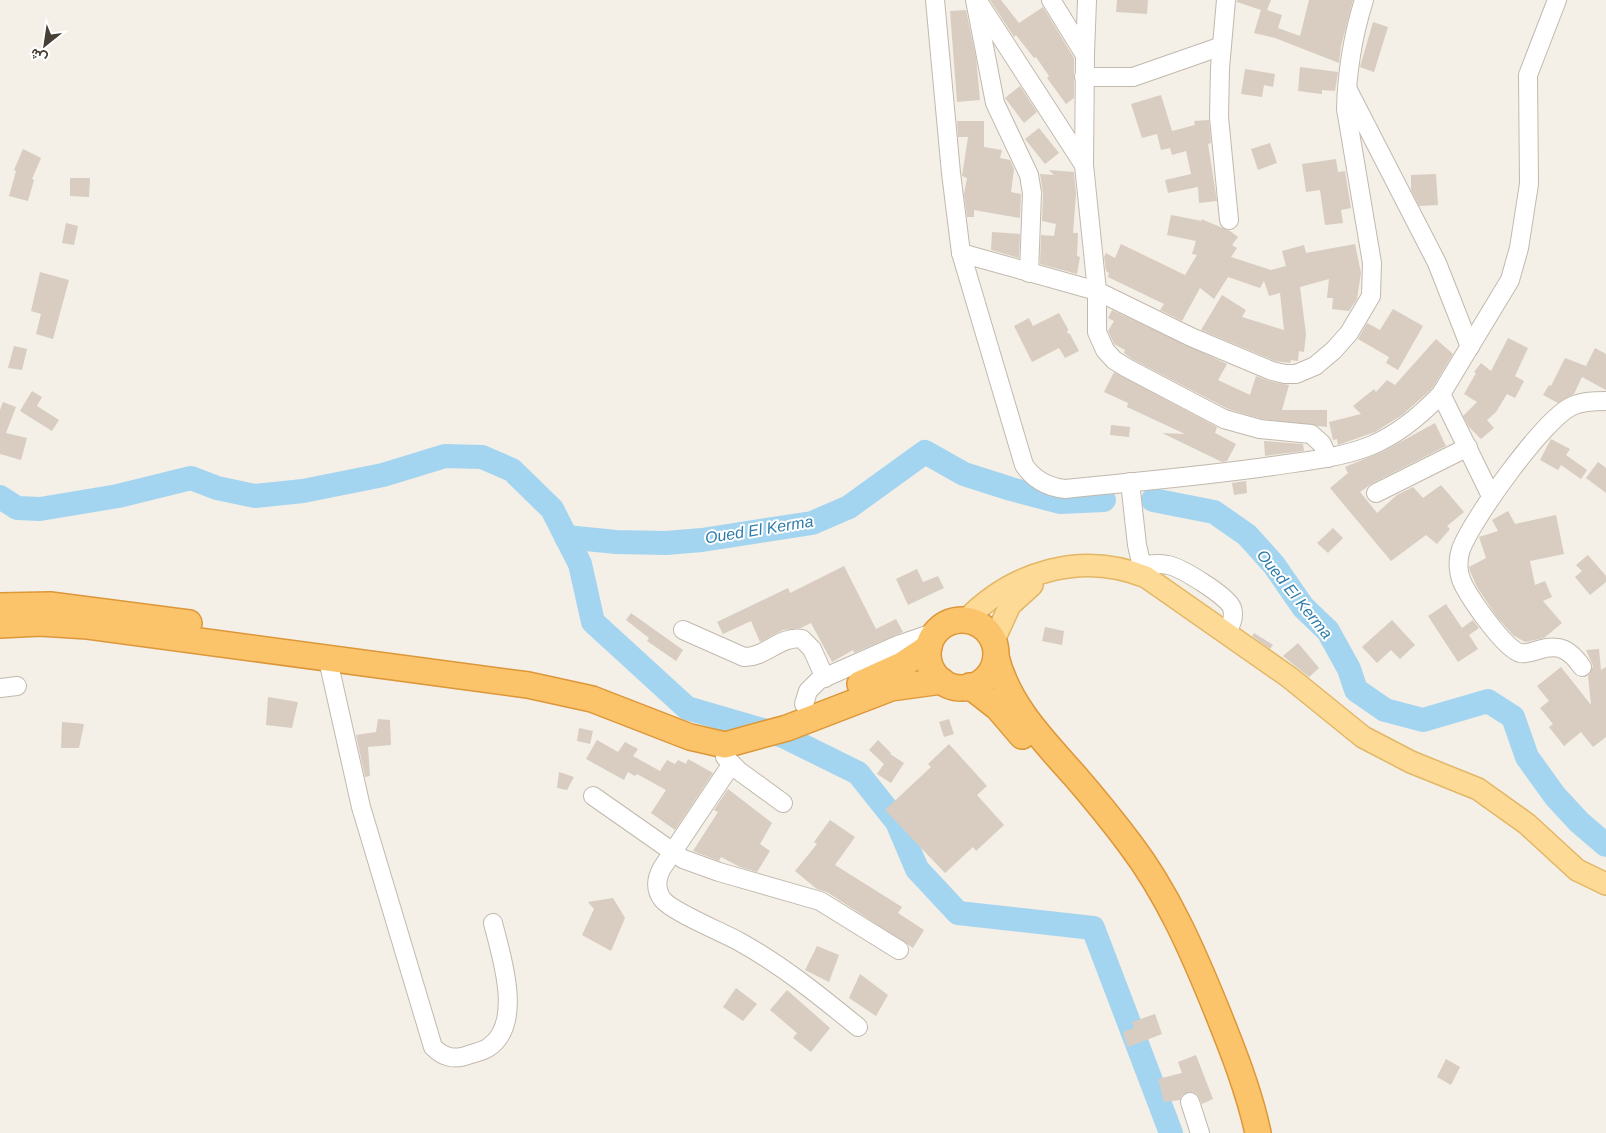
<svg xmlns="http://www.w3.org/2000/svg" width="1606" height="1133" viewBox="0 0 1606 1133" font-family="Helvetica,Vazirmatn,sans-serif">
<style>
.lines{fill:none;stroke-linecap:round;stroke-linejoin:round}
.river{stroke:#a4d5f0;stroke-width:24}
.building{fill:#d8cdc0}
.minor-casing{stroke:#c2b9ad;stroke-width:20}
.major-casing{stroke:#e3b766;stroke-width:24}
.highway-casing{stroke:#dc9739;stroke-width:28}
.minor{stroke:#fff;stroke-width:18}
.major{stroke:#fddb97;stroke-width:21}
.highway{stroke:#fcc46a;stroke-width:25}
.labels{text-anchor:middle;stroke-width:4;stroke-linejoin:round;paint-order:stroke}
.water-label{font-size:16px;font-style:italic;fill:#2e7caa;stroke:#fff}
</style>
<rect width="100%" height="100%" fill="#f4efe7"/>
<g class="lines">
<!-- river -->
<g class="river">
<polyline points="0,497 17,508 40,509 118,496 191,478 217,488 255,496 303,491 383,475 445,456 482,457 512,470 552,509 580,564 593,622 687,708 783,736 858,773 897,822 917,869 958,913 1093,928 1171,1133"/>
<polyline points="1153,500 1214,512 1247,535 1274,565 1303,607 1328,631 1349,669 1356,690 1385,710 1423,720 1488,701 1513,717 1527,757 1555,796 1579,822 1606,845"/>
<polyline points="566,537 616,542 666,543 702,540 812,523 849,507 925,452 964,474 1011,489 1060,502 1104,500"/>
</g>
</g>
<!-- building -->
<g class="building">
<polygon points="990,0 1001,0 1019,23 1043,7 1074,58 1074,98 1066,104 1047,78 1049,76 1036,57 1034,58 1016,35 1014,37"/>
<polygon points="1117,0 1148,0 1147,14 1116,12"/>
<polygon points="1237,0 1271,0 1267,10 1282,15 1278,28 1300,36 1309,0 1353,0 1341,46 1339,63 1275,38 1254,33 1261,10 1237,2"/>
<polygon points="966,10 976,58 980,100 957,102 950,11"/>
<polygon points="1373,22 1388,27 1374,72 1360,67"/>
<polygon points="1300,67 1338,72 1335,91 1322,90 1322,94 1298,91"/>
<polygon points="1245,69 1275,74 1273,87 1264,85 1262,97 1241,94"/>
<polygon points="1020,86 1037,112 1024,123 1005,98"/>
<polygon points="1161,95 1172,131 1195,125 1194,121 1209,120 1211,143 1208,144 1217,201 1199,203 1198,187 1168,193 1165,180 1191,174 1186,151 1172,155 1170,148 1161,150 1157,134 1142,138 1131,104"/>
<polygon points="957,121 984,121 984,147 1002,150 1000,158 1010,160 1014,169 1011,192 1021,194 1020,218 974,210 974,217 967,217 964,194 967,178 962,176 968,137 958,137"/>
<polygon points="1039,128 1059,153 1045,164 1025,139"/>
<polygon points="1270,143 1277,163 1258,170 1251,149"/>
<polygon points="23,149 41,158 32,179 34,180 28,201 9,196 16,171 14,170"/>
<polygon points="1336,159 1338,172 1345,171 1351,208 1341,210 1343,223 1325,225 1320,190 1306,192 1302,164"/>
<polygon points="1049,170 1074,172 1076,194 1073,233 1078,233 1077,256 1080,257 1077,274 1040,264 1041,235 1054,236 1056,224 1042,221 1043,193 1040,174 1054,175"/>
<polygon points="1436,174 1438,205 1419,206 1411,190 1411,175"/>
<polygon points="70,178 90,178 89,197 70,196"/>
<polygon points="1171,215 1202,221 1201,219 1230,231 1238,237 1232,245 1237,248 1231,257 1271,270 1286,266 1282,251 1304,245 1306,253 1355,244 1361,273 1357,299 1349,311 1332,309 1333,298 1327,298 1329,279 1300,287 1306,334 1304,352 1299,351 1298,361 1291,360 1290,363 1275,361 1201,330 1222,295 1246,310 1242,317 1284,330 1280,293 1269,296 1264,281 1260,288 1228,277 1214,299 1200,288 1182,321 1160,310 1164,304 1108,277 1109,273 1106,271 1104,257 1106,253 1115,258 1121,244 1185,275 1197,255 1192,254 1196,241 1167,235"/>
<polygon points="66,223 78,226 74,245 62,243"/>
<polygon points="992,232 1020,234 1019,258 991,250"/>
<polygon points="40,272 69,280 53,339 36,334 41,314 31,311"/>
<polygon points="1393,309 1423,326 1398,370 1386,363 1389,357 1358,339 1367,323 1380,330"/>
<polygon points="1112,310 1227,364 1218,380 1250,395 1256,376 1269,381 1289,385 1282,410 1327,410 1327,427 1262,419 1228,409 1132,359 1124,353 1125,350 1114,344 1108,331 1114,321 1108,318"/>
<polygon points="1059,313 1068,329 1067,333 1070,334 1079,351 1065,358 1059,348 1032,362 1014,326 1029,318 1033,326"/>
<polygon points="1508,338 1528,348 1515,376 1524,381 1515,398 1507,394 1496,412 1487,420 1494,428 1481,439 1469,427 1463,416 1477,402 1464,394 1476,373 1474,372 1481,363 1491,371"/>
<polygon points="1436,339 1453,354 1433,387 1426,394 1402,415 1375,432 1338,445 1337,439 1333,440 1329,422 1361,414 1353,406 1374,389 1376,392 1387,380 1395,385"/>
<polygon points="14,346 27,349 22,370 8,368"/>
<polygon points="1595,348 1606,354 1606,390 1582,377 1574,394 1558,403 1543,395 1549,385 1551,386 1565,358 1586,366"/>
<polygon points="1114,372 1217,427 1215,433 1236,444 1227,461 1222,462 1162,433 1185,434 1127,407 1128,403 1104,392"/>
<polygon points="32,391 42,397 37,406 59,420 52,431 20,411"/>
<polygon points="3,402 16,407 6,433 27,438 21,460 0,454 0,410"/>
<polygon points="1435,423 1446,446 1371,484 1360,492 1377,513 1397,495 1413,487 1423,498 1441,485 1464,512 1447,526 1450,529 1437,544 1426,535 1391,561 1330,488 1348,473 1345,467 1384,451"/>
<polygon points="1111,425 1130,427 1129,437 1110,435"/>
<polygon points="1551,439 1570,449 1566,455 1587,470 1581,479 1561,465 1558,470 1540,460"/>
<polygon points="1264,441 1303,444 1304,451 1265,456"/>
<polygon points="1598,462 1606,468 1606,493 1586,478"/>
<polygon points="1246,481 1247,493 1234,495 1232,483"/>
<polygon points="1508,511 1515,524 1556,515 1564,554 1530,561 1535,585 1545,581 1552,597 1543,601 1562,623 1544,638 1525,642 1513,635 1497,617 1477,587 1470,571 1469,567 1486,558 1479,537 1498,531 1492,520"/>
<polygon points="1333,528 1343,538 1328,553 1317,543"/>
<polygon points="1588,555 1606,576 1606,582 1590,595 1575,577 1582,571 1576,565"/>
<polygon points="844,566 876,629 896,619 903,632 854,653 853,650 832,662 811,623 801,628 783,630 760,642 751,621 723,634 717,622 788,588 790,593"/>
<polygon points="917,569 923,582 938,576 944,588 908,605 896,579"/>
<polygon points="1446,604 1462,628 1473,620 1479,628 1469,635 1478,649 1458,662 1428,616"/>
<polygon points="631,613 683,650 676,661 647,641 649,638 626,620"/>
<polygon points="1392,620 1415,645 1400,659 1391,650 1377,663 1362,647"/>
<polygon points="1045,627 1064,631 1062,645 1042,641"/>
<polygon points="1254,633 1273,645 1270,649 1252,636"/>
<polygon points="1298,643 1319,668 1309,677 1283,656"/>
<polygon points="1599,649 1601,670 1606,667 1606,737 1593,747 1581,732 1564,746 1549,727 1553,724 1540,708 1549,701 1537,686 1561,667 1591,705 1588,676 1593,666 1586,650"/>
<polygon points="268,697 298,702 292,728 266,725"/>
<polygon points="378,719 390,720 391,745 368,747 370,776 365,777 356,735 376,732"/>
<polygon points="949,719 954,734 944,737 939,722"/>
<polygon points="62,722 84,724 79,748 61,748"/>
<polygon points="579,728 593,731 590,744 577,741"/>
<polygon points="597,740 618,752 625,742 638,749 633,756 660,771 667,760 675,764 678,760 686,764 688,759 713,773 675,830 651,813 666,790 637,774 635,776 628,772 624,780 586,759"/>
<polygon points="878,740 891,753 890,754 904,763 891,783 877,774 884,764 869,750"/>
<polygon points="949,744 987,786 977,795 1004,825 976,851 973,847 945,873 885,810 931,767 928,764"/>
<polygon points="559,772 574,777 567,790 557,788"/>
<polygon points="728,789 772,823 760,844 770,851 757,872 740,867 721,857 719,861 693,851 718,812 714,810"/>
<polygon points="830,820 855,837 835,865 902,907 898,913 924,930 913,948 827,892 817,889 795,871 817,844 814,842"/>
<polygon points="613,898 625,918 611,951 582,935 594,909 588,902"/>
<polygon points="817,946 839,955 829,982 805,970"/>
<polygon points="860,974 888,995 876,1016 849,998"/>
<polygon points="736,988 757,1004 743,1021 723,1007"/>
<polygon points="787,990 830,1028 811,1052 793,1038 797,1033 770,1010"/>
<polygon points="1155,1014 1162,1034 1128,1047 1123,1032 1134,1028 1132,1022"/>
<polygon points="1196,1055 1213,1099 1202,1104 1197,1094 1192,1092 1182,1095 1180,1100 1164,1102 1158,1079 1182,1073 1178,1062"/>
<polygon points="1446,1059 1460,1067 1451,1085 1437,1077"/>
</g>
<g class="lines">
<defs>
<g id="minor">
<path d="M 935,0 L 951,173 L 961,253 L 1024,465 C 1034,480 1047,487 1065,489 C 1134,482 1204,476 1273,466 C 1306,461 1339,458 1370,446 C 1397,435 1421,415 1441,394 L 1510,280 L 1519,248 L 1529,184 L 1528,75 L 1557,0"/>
<polyline points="975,0 995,103 1029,175 1032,193 1029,273"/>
<polyline points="1051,0 1085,55 1084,165 1097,291 1097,332 1105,350 1114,360 1127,368 1224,419 1260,429 1311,434 1322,444 1328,458"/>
<polyline points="1226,0 1220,68 1219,117 1229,220"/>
<polyline points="979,3 1084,165"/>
<polyline points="1085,54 1087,0"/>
<polyline points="1084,77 1133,77 1222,46"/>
<polyline points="1348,90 1437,263 1470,347"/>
<path d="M 961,253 L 1097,291 L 1191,337 L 1272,371 L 1285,374 L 1296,374 L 1315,366 L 1334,350 L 1349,333 L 1371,296 L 1372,263 L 1346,109 C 1347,73 1353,35 1364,0"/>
<polyline points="1441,394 1491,496"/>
<polyline points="1130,482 1137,545 1144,575"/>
<polyline points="1376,493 1468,447"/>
<path d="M 1140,566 C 1149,564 1158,563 1168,565 C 1180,567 1228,596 1232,608 C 1235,617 1231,625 1226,634"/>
<path d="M 683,630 L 744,657 C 765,658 780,635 802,639 L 812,649 L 825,678"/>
<path d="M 328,660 L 361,807 L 433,1047 C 445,1059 456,1060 471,1054 C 477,1052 484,1051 489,1047 C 524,1023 501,955 493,923"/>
<path d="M 1582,667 C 1570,650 1560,643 1538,650 C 1532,652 1526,654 1520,653 C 1504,648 1472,601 1464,586 C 1458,575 1457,561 1461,549 C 1473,518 1544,419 1572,406 C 1583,401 1595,401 1606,401"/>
<polyline points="0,688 17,686"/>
<polyline points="804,704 808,691 819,680 898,645 936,632"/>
<polyline points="725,757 739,771 783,803"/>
<path d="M 731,765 L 662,868 C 656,879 655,890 663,900 C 673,912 724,933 740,942 C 783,966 820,996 858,1027"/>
<polyline points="593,796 683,859 719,872 820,901 899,950"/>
<polyline points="1190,1102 1200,1133"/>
</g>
<g id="major">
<path d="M 966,620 C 1014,571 1082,551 1146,577 L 1289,677 L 1363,737 L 1411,762 L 1478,789 L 1527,824 L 1577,870 L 1606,884"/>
<polyline points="994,640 1010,605 1032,585"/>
</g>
<g id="highway">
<polyline points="0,606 50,605 189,623"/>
<circle cx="962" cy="654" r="34"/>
<polyline points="0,625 40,623 88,626 528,685 592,699 690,737 725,745 787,728 891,688 942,681"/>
<path d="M 996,657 C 1008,705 1043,740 1075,776 C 1094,798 1112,820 1130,844 C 1168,894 1193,952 1217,1011 C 1233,1051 1249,1091 1258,1133"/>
<polyline points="860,684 902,665 929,647"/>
<polyline points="970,686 998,708 1022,736"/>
</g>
</defs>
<!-- minor casing -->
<use href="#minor" class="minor-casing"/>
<!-- major casing -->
<use href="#major" class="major-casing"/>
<!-- highway casing -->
<use href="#highway" class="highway-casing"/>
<!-- minor -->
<use href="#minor" class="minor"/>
<!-- major -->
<use href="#major" class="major"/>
<!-- highway -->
<use href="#highway" class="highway"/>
</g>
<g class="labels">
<!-- water labels -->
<g class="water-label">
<text transform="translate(759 529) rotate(-9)" y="6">Oued El Kerma</text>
<text transform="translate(1295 594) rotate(51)" y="6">Oued El Kerma</text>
</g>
</g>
<!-- north arrow -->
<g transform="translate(45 45) rotate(210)" stroke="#ffffff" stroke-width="4" paint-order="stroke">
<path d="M0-4L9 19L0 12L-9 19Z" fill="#473f36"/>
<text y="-8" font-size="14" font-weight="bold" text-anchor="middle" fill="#473f36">ش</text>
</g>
</svg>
